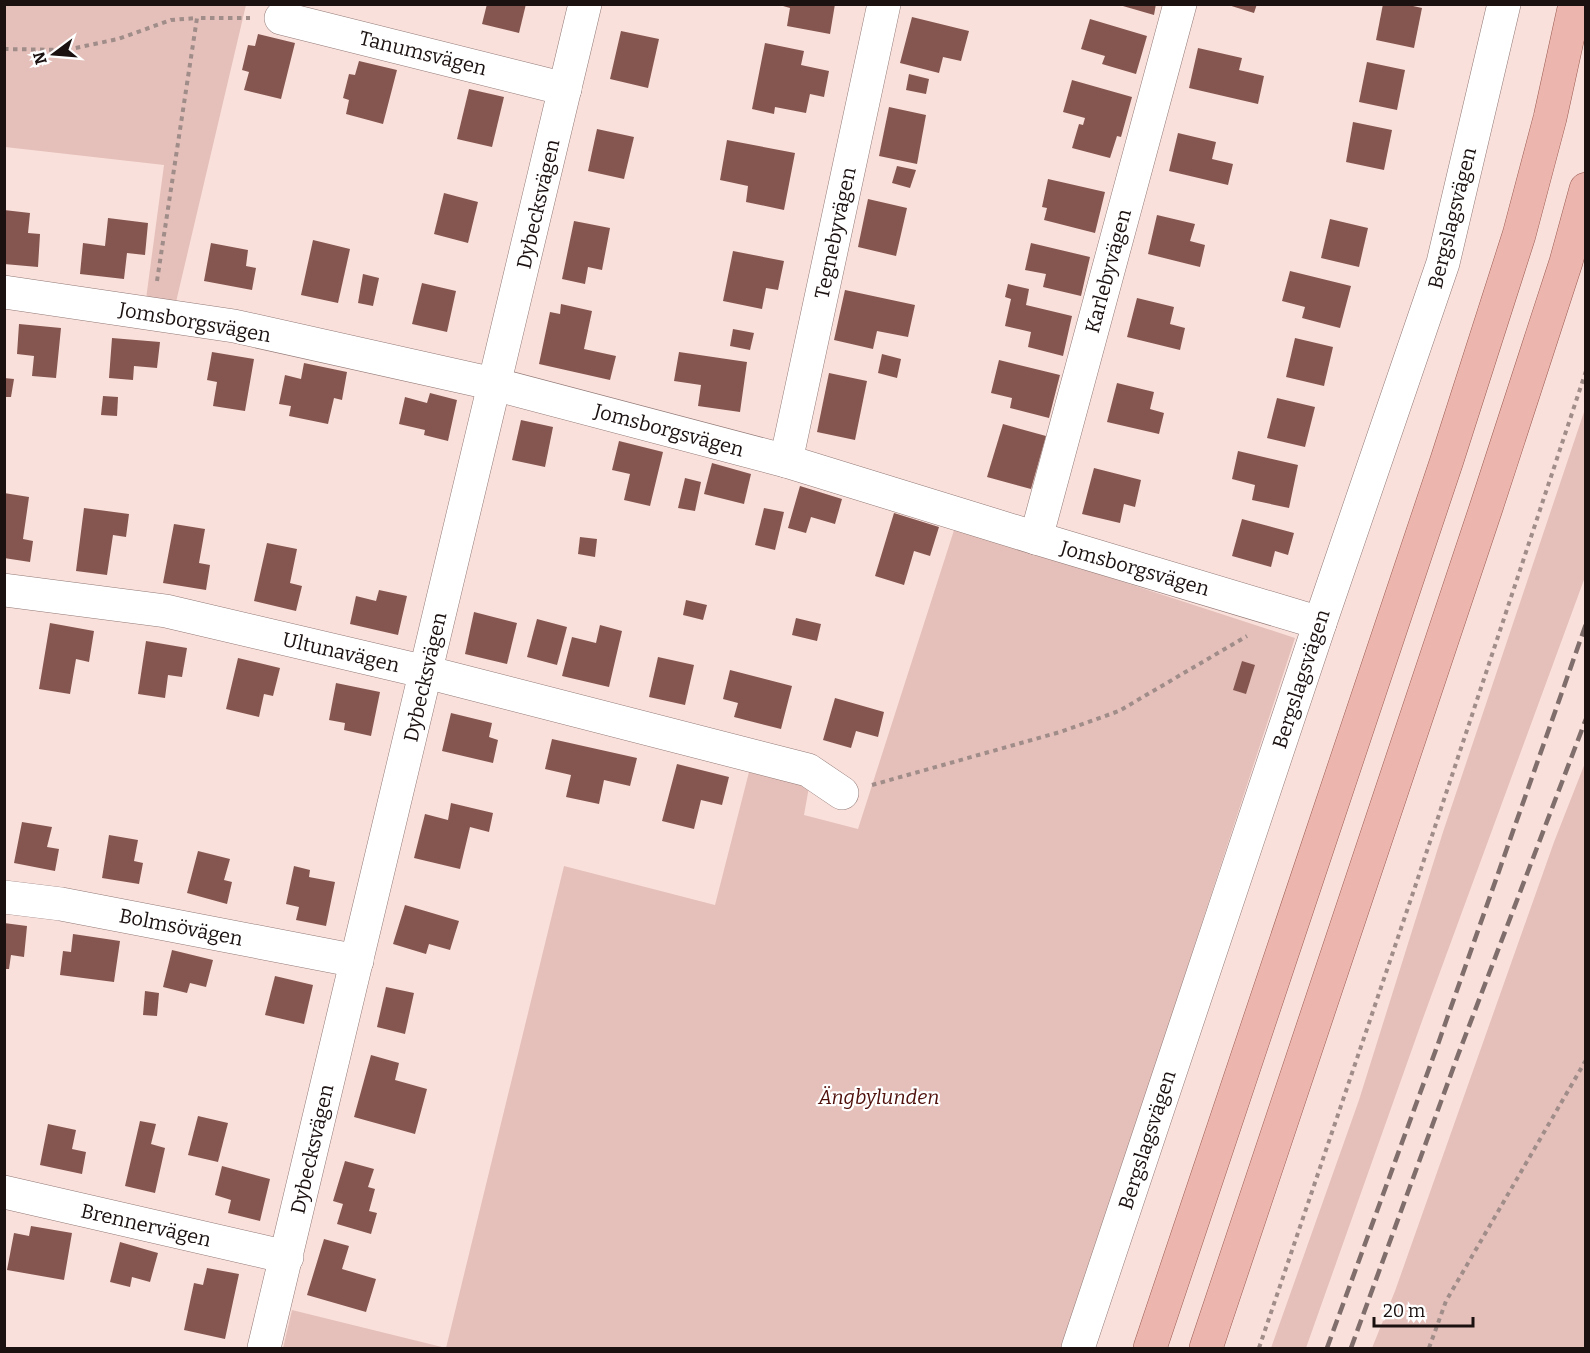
<svg xmlns="http://www.w3.org/2000/svg" width="1590" height="1353" viewBox="0 0 1590 1353" font-family="Bitter,serif">
<style>
.green{fill:#e5c0ba}
.building{fill:#85564f}
.lines{fill:none;stroke-linecap:round;stroke-linejoin:round}
.minor-casing{stroke:#917976;stroke-width:34}
.major-casing{stroke:#9a5c53;stroke-width:34}
.path{stroke:#a08d8a;stroke-width:4;stroke-dasharray:4.5 4.5;stroke-linecap:butt}
.minor{stroke:#fff;stroke-width:33}
.major{stroke:#ecb5ad;stroke-width:33}
.rail{stroke:#7f6e6b;stroke-width:4.5;stroke-dasharray:12 6;stroke-linecap:butt}
.labels{text-anchor:middle;stroke-width:4.5;stroke-linejoin:round;paint-order:stroke}
.street-label{font-size:20px;fill:#1a1110;stroke:#fff}
.park-label{font-size:20px;font-style:italic;fill:#4f100b;stroke:#fff}
</style>
<rect width="100%" height="100%" fill="#fae0db"/>
<!-- green -->
<g class="green">
<polygon points="5,5 246,5 176,302 146,299 164,165 5,147"/>
<polygon points="1585,409 1585,577 1422,1021 1306,1348 1271,1348 1359,1100 1443,832"/>
<polygon points="955,527 1295,638 1063,1348 283,1348 292,1310 446,1348 564,866 715,905 749,772 809,787 804,815 858,829"/>
<polygon points="1585,763 1585,1348 1372,1348 1395,1291 1554,842"/>
</g>
<!-- building -->
<g class="building">
<polygon points="487,4 526,4 519,33 482,24"/>
<polygon points="776,4 835,4 830,34 787,26 790,8"/>
<polygon points="1116,4 1156,4 1154,15"/>
<polygon points="1225,4 1257,4 1254,13"/>
<polygon points="1383,4 1404,4 1422,8 1414,48 1376,40"/>
<polygon points="912,17 969,31 961,61 943,57 939,73 900,63"/>
<polygon points="1090,19 1147,36 1136,74 1102,64 1105,56 1081,49"/>
<polygon points="621,31 659,39 648,88 610,79"/>
<polygon points="258,34 295,43 281,99 244,90 249,72 242,70 248,45 255,46"/>
<polygon points="765,43 804,51 801,65 829,71 824,97 810,94 806,113 775,107 774,114 752,109"/>
<polygon points="1198,48 1242,58 1239,70 1264,76 1258,104 1189,88"/>
<polygon points="359,61 397,70 383,124 346,114 349,100 343,98 349,74 355,75"/>
<polygon points="1367,62 1405,70 1397,110 1359,102"/>
<polygon points="909,74 929,79 926,94 906,90"/>
<polygon points="1072,80 1132,97 1121,137 1117,136 1110,158 1072,148 1079,124 1083,125 1085,118 1063,112"/>
<polygon points="469,89 504,97 492,147 457,139"/>
<polygon points="889,107 926,115 917,164 879,156"/>
<polygon points="1353,122 1392,130 1384,170 1346,162"/>
<polygon points="597,129 634,137 624,179 588,171"/>
<polygon points="1178,133 1216,142 1212,159 1233,164 1228,185 1169,171"/>
<polygon points="727,140 795,153 784,210 746,202 748,186 720,180"/>
<polygon points="897,166 916,170 910,188 892,183"/>
<polygon points="1048,179 1105,192 1095,233 1044,220 1047,208 1042,207"/>
<polygon points="444,193 478,202 468,243 434,234"/>
<polygon points="868,199 907,208 896,256 858,247"/>
<polygon points="4,210 30,213 28,233 40,234 38,267 4,264"/>
<polygon points="1157,215 1195,224 1190,241 1205,245 1200,267 1148,254"/>
<polygon points="108,218 148,223 145,255 127,253 124,279 80,274 83,243 105,246"/>
<polygon points="1330,219 1368,228 1359,267 1321,258"/>
<polygon points="574,221 610,228 602,270 588,267 585,284 562,279"/>
<polygon points="313,240 350,249 338,303 301,295"/>
<polygon points="211,243 248,250 246,266 256,268 252,290 204,281"/>
<polygon points="1031,243 1090,257 1081,296 1043,287 1046,274 1025,270"/>
<polygon points="733,251 784,261 778,290 766,288 762,309 723,301"/>
<polygon points="1290,271 1351,286 1340,328 1302,318 1305,307 1282,301"/>
<polygon points="363,274 379,278 373,306 358,303"/>
<polygon points="422,283 456,291 447,332 412,324"/>
<polygon points="1008,284 1029,289 1026,305 1072,316 1063,356 1028,347 1031,332 1005,326 1011,299 1005,297"/>
<polygon points="845,290 915,305 908,337 877,331 873,349 834,340"/>
<polygon points="1137,298 1174,307 1170,324 1185,328 1180,350 1127,337"/>
<polygon points="561,304 592,311 584,349 616,356 610,380 539,364 550,312 560,314"/>
<polygon points="19,324 61,328 56,378 32,376 34,356 17,354"/>
<polygon points="733,329 754,333 750,350 730,346"/>
<polygon points="112,338 160,342 157,368 134,366 133,380 109,378"/>
<polygon points="1295,338 1333,347 1324,386 1286,377"/>
<polygon points="212,352 254,359 245,411 213,406 217,382 207,380"/>
<polygon points="679,352 747,362 740,412 698,406 701,385 674,381"/>
<polygon points="882,354 901,359 897,378 878,373"/>
<polygon points="999,360 1060,375 1049,418 1010,408 1012,398 991,393"/>
<polygon points="304,363 347,372 342,400 334,398 328,424 289,416 291,406 279,404 285,375 301,379"/>
<polygon points="829,373 867,381 855,440 817,432"/>
<polygon points="4,378 14,379 11,397 4,397"/>
<polygon points="1117,383 1154,392 1150,409 1164,413 1159,434 1107,422"/>
<polygon points="430,393 457,400 448,441 424,435 425,430 399,424 405,397 427,403"/>
<polygon points="103,396 118,397 117,416 101,415"/>
<polygon points="1277,398 1315,407 1305,447 1267,438"/>
<polygon points="521,420 553,427 545,467 512,460"/>
<polygon points="1003,424 1046,436 1031,489 987,477"/>
<polygon points="619,441 663,452 650,506 624,500 630,474 612,470"/>
<polygon points="1238,451 1298,465 1289,508 1252,500 1255,485 1232,479"/>
<polygon points="712,463 751,474 744,504 704,494"/>
<polygon points="1094,468 1141,480 1135,507 1124,504 1120,523 1082,514"/>
<polygon points="685,478 701,482 695,511 678,508"/>
<polygon points="800,486 842,499 835,524 811,517 806,533 788,528"/>
<polygon points="4,493 29,497 23,539 33,541 30,562 4,558"/>
<polygon points="84,508 129,514 126,537 113,535 107,575 76,571"/>
<polygon points="764,508 784,512 775,550 755,545"/>
<polygon points="894,513 939,527 930,556 914,551 904,585 875,576"/>
<polygon points="1242,519 1294,533 1288,555 1275,551 1271,567 1232,556"/>
<polygon points="174,524 205,529 199,563 210,565 206,590 163,583"/>
<polygon points="580,537 597,539 595,557 578,554"/>
<polygon points="267,543 297,549 290,583 302,586 296,611 254,601"/>
<polygon points="379,590 407,596 398,635 350,624 356,596 376,601"/>
<polygon points="686,600 707,605 703,620 683,615"/>
<polygon points="474,612 517,623 507,664 465,654"/>
<polygon points="796,618 821,624 817,641 792,635"/>
<polygon points="537,619 567,627 557,665 527,657"/>
<polygon points="50,623 94,631 89,662 76,659 70,694 39,689"/>
<polygon points="600,625 622,631 609,687 562,676 572,637 596,643"/>
<polygon points="146,641 187,648 182,677 168,675 165,698 138,694"/>
<polygon points="658,657 694,665 685,705 649,697"/>
<polygon points="238,658 280,668 273,696 264,694 259,717 226,709"/>
<polygon points="1242,661 1255,665 1246,694 1233,690"/>
<polygon points="730,670 792,686 781,729 734,717 738,703 723,699"/>
<polygon points="336,683 380,692 371,736 344,730 345,723 329,720"/>
<polygon points="835,698 884,712 878,737 856,731 851,748 823,740"/>
<polygon points="451,713 492,723 489,737 498,740 493,763 442,751"/>
<polygon points="552,739 637,758 630,786 604,780 599,804 566,797 571,775 545,769"/>
<polygon points="677,764 729,777 722,805 701,800 694,829 662,821"/>
<polygon points="451,803 493,813 489,832 470,827 460,869 414,858 425,814 448,820"/>
<polygon points="22,822 52,827 47,847 59,849 55,871 14,863"/>
<polygon points="109,835 138,840 134,861 143,863 139,884 102,878"/>
<polygon points="198,851 230,859 224,880 232,882 227,904 187,893"/>
<polygon points="294,866 310,870 309,877 335,882 326,926 296,920 299,907 286,904"/>
<polygon points="405,905 459,921 450,950 429,944 426,954 393,944"/>
<polygon points="4,923 27,926 24,957 11,955 9,969 4,969"/>
<polygon points="73,934 120,941 114,982 60,975 63,951 71,952"/>
<polygon points="172,950 213,960 206,987 190,983 187,993 163,987"/>
<polygon points="275,976 313,985 304,1024 265,1015"/>
<polygon points="386,987 414,993 405,1034 377,1027"/>
<polygon points="145,991 159,993 157,1016 143,1015"/>
<polygon points="371,1055 399,1063 395,1080 427,1089 415,1134 354,1117"/>
<polygon points="198,1116 228,1123 218,1162 188,1155"/>
<polygon points="140,1121 156,1124 151,1144 165,1148 155,1193 125,1186"/>
<polygon points="48,1124 76,1130 72,1149 86,1152 82,1174 40,1165"/>
<polygon points="345,1161 374,1169 368,1187 375,1189 369,1211 377,1213 371,1234 337,1224 343,1204 333,1201"/>
<polygon points="222,1166 270,1179 260,1221 228,1213 231,1200 215,1195"/>
<polygon points="31,1226 72,1233 64,1280 7,1270 14,1233 29,1236"/>
<polygon points="324,1239 349,1246 342,1269 376,1279 366,1312 307,1295"/>
<polygon points="120,1242 158,1253 150,1282 132,1277 130,1287 110,1282"/>
<polygon points="207,1268 239,1274 225,1339 184,1330 194,1283 203,1285"/>
</g>
<g class="lines">
<defs>
<g id="minor">
<polyline points="281,18 565,89"/>
<polyline points="4,292 234,326 494,384 786,461 1036,538 1320,623"/>
<polyline points="786,461 884,4"/>
<polyline points="1036,538 1180,4"/>
<polyline points="4,590 166,611 426,672 808,770 842,793"/>
<polyline points="4,897 61,904 357,961"/>
<polyline points="4,1192 287,1257"/>
<polyline points="264,1348 585,4"/>
<polyline points="1078,1348 1320,623 1443,263 1504,4"/>
</g>
<g id="major">
<polyline points="1150,1348 1447,460 1519,235 1550,118 1575,4"/>
<polyline points="1206,1348 1487,505 1566,262 1586,189"/>
</g>
</defs>
<!-- minor casing -->
<use href="#minor" class="minor-casing"/>
<!-- major casing -->
<use href="#major" class="major-casing"/>
<!-- path -->
<g class="path">
<polyline points="4,49 66,50 118,39 171,20 197,18"/>
<polyline points="157,281 197,18 250,18"/>
<polyline points="872,785 1060,732 1119,711 1247,636"/>
<polyline points="1259,1348 1415,887 1586,371"/>
<polyline points="1429,1348 1446,1301 1586,1060"/>
</g>
<!-- minor -->
<use href="#minor" class="minor"/>
<!-- major -->
<use href="#major" class="major"/>
<!-- rail -->
<g class="rail">
<polyline points="1327,1348 1438,1044 1586,624"/>
<polyline points="1351,1348 1458,1055 1586,719"/>
</g>
</g>
<g class="labels">
<!-- street labels -->
<g class="street-label">
<text transform="translate(423 53) rotate(14)" y="7">Tanumsvägen</text>
<text transform="translate(538 204) rotate(-77)" y="7">Dybecksvägen</text>
<text transform="translate(1452 218) rotate(-76)" y="7">Bergslagsvägen</text>
<text transform="translate(835 233) rotate(-78)" y="7">Tegnebyvägen</text>
<text transform="translate(1108 271) rotate(-75)" y="7">Karlebyvägen</text>
<text transform="translate(195 322) rotate(10)" y="7">Jomsborgsvägen</text>
<text transform="translate(669 430) rotate(15)" y="7">Jomsborgsvägen</text>
<text transform="translate(1135 568) rotate(16)" y="7">Jomsborgsvägen</text>
<text transform="translate(341 652) rotate(13)" y="7">Ultunavägen</text>
<text transform="translate(425 677) rotate(-77)" y="7">Dybecksvägen</text>
<text transform="translate(1301 679) rotate(-72)" y="7">Bergslagsvägen</text>
<text transform="translate(181 927) rotate(11)" y="7">Bolmsövägen</text>
<text transform="translate(1147 1140) rotate(-72)" y="7">Bergslagsvägen</text>
<text transform="translate(312 1149) rotate(-77)" y="7">Dybecksvägen</text>
<text transform="translate(146 1225) rotate(13)" y="7">Brennervägen</text>
</g>
<!-- park labels -->
<g class="park-label">
<text x="879" y="1104">Ängbylunden</text>
</g>
</g>
<!-- border -->
<rect width="1590" height="1353" fill="none" stroke="#1a1110" stroke-width="12"/>
<!-- north arrow -->
<g transform="translate(54 54) rotate(254)" stroke="#ffffff" stroke-width="4.5" paint-order="stroke">
<path d="M0-4.5L10 22L0 15L-10 22Z" fill="#1a1110"/>
<text y="-9" font-size="16" font-weight="bold" text-anchor="middle" fill="#1a1110">N</text>
</g>
<!-- scale -->
<path d="M1374 1317v9h99v-9" fill="none" stroke="#1a1110" stroke-width="3"/>
<text x="1383" y="1317" font-size="18" fill="#1a1110" stroke="#ffffff" stroke-width="4.5" paint-order="stroke">20 m</text>
</svg>
